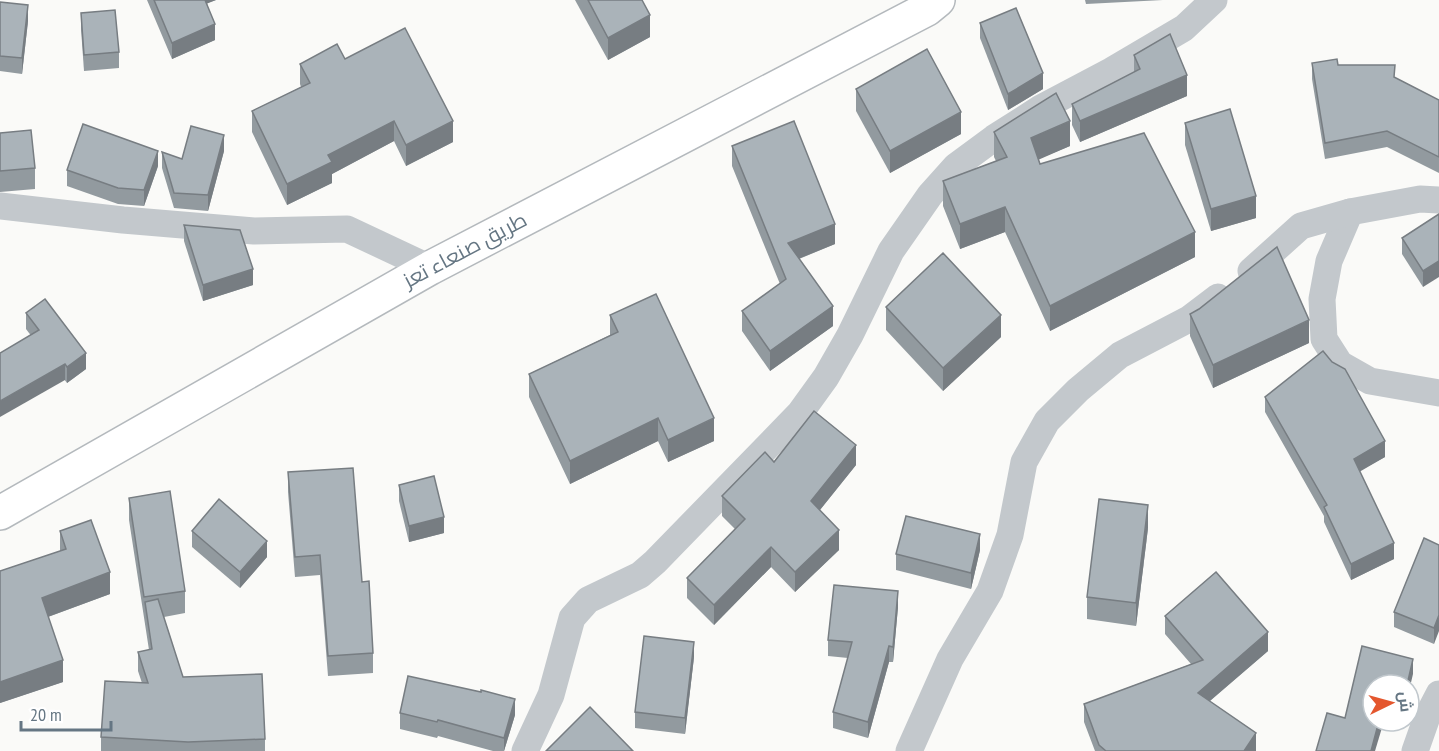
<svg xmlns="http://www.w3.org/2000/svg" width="1439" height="751" viewBox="0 0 1439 751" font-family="'PT Sans Narrow',Cairo,sans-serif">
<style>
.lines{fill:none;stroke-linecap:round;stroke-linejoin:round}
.trunk-casing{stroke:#b4b9bd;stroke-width:36}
.minor{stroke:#c3c8cc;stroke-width:27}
.trunk{stroke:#fff;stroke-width:33}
.wall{fill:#929a9f}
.shaded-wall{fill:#777d82}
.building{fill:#aab3b9;stroke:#777d82;stroke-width:1.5}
.labels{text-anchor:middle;stroke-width:6;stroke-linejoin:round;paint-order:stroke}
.street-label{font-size:21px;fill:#657683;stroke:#fff}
</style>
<rect width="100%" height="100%" fill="#fafaf8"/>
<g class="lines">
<defs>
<polyline id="trunk" points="0,513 430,268 927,9 938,0"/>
</defs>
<!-- trunk casing -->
<use href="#trunk" class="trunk-casing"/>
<!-- minor -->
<g class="minor">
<polyline points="0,206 123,220 254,231 347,229 430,268"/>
<polyline points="1350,212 1329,261 1322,299 1324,339 1340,364 1370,381 1439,393"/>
<polyline points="1251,271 1301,226 1350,212 1420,199 1439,200"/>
<polyline points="525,751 551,695 572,618 588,600 640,575 655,562 800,413 826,377 850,335 891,251 930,195 956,166 994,138 1041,108 1111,71 1184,28 1214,0"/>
<polyline points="909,751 950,659 990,591 1010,535 1024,462 1047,421 1078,390 1120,355 1189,319 1218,297"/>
<polyline points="1415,751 1427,717 1439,694"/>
</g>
<!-- trunk -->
<use href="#trunk" class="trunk"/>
</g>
<!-- wall -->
<g class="wall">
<polygon points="147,0 216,0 207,3 215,40 172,59"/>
<polygon points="575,0 642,0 650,37 608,60"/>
<polygon points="1085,0 1163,0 1086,4"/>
<polygon points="0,2 28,21 22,74 0,71"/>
<polygon points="81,13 119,52 119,68 84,71 81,29"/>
<polygon points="980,23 1043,89 1008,110 980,38"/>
<polygon points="1134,55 1187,96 1080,142 1072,125 1072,104 1134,72"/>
<polygon points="345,59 453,142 406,166 394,141 332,174 332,183 287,205 252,132 252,111 301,87 300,84 300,64"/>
<polygon points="1312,63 1338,65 1394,77 1439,100 1439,173 1387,147 1325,159 1312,79"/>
<polygon points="856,89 961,134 890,173 856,111"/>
<polygon points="1185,123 1256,218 1211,231 1185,145"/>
<polygon points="994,132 1070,146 1038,159 1040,164 1195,257 1050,331 1005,232 960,249 943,206 943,181 996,161 994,157"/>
<polygon points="0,133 35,168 35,189 0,192"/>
<polygon points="732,146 835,244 799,259 833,326 770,371 742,331 742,311 780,284 732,166"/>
<polygon points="224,151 208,211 174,208 162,168 162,152 182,159"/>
<polygon points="158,166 144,206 118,204 67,186 67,170"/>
<polygon points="1439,214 1423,287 1402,254 1402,238"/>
<polygon points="184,225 253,285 203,301 184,241"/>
<polygon points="886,307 1001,337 943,391 886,330"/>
<polygon points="26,313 86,369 67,383 26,329"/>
<polygon points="1190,314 1309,343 1213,388 1190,336"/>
<polygon points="610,315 714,441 668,462 658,441 570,484 529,397 529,374 610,335"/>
<polygon points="1265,397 1385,457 1359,471 1394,559 1351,580 1324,522 1324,516 1265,412"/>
<polygon points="774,462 856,465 820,510 839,550 795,592 771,567 714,625 687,598 687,578 735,529 722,516 722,496"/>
<polygon points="288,472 362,582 373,653 373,673 328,676 320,575 295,577 288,492"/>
<polygon points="399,485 444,533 409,542 399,501"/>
<polygon points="129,498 185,591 185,613 164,617 183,677 265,739 265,751 101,751 101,737 142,683 138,671 138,652 149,650 129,520"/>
<polygon points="1148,528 1136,626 1087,619 1087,597"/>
<polygon points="60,531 110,594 48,617 63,682 0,703 0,571 60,551"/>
<polygon points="192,531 267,557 240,588 192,547"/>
<polygon points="1439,545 1434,644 1394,627 1394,612"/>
<polygon points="980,550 971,589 896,570 896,554"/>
<polygon points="898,607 893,662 889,662 868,738 833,728 833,712 848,658 828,656 828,640"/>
<polygon points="1165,616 1268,651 1210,701 1256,751 1095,751 1084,722 1084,704 1191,664 1165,634"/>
<polygon points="694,657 685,734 635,728 635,712"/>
<polygon points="400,713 515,715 504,751 493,751 438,736 437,738 400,729"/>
</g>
<!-- shaded-wall -->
<g class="shaded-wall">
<polygon points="201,0 216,0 201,6"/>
<polygon points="28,5 28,21 22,74 22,58"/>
<polygon points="650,15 650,37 608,60 608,38"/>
<polygon points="215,24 215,40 172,59 172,43"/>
<polygon points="1043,73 1043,89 1008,110 1008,94"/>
<polygon points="1187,75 1187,96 1080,142 1080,121"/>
<polygon points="961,112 961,134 890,173 890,151"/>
<polygon points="394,121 394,141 332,174 332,183 287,205 287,184 328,155"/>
<polygon points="453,121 453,142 406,166 406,145"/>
<polygon points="1070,121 1070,146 1031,163 1031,138"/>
<polygon points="224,135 224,151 208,211 208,195"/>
<polygon points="158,151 158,166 144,206 144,190"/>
<polygon points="1256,196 1256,218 1211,231 1211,209"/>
<polygon points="1005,207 1005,232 960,249 960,224"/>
<polygon points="835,224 835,244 788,263 788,243"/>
<polygon points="1195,232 1195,257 1050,331 1050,306"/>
<polygon points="1439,261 1439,277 1423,287 1423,271"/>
<polygon points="253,269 253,285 203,301 203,285"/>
<polygon points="833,306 833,326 770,371 770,351"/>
<polygon points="1001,315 1001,337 943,391 943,368"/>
<polygon points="1309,320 1309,343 1213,388 1213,365"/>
<polygon points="86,353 86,369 67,383 67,367"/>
<polygon points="65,364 65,380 0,417 0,401"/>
<polygon points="658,418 658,441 570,484 570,461"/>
<polygon points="714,418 714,441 668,462 668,440"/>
<polygon points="1385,441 1385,457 1354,475 1354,459"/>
<polygon points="856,445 856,465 811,521 811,501"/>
<polygon points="1148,505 1148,528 1136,626 1136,603"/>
<polygon points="444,517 444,533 409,542 409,526"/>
<polygon points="839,530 839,550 795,592 795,572"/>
<polygon points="980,534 980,550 971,589 971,573"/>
<polygon points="267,541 267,557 240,588 240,572"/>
<polygon points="1394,543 1394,559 1351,580 1351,564"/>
<polygon points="771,547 771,567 714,625 714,605"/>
<polygon points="110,572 110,594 42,619 42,598"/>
<polygon points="898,591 898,607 893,662 893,647"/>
<polygon points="1439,615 1439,631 1434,644 1434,628"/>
<polygon points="1268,632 1268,651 1198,711 1198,693"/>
<polygon points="694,642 694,657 685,734 685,718"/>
<polygon points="889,646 889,662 868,738 868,722"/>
<polygon points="1413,659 1413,674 1409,691 1409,685 1407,685"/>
<polygon points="63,660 63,682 0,703 0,682"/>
<polygon points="515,699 515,715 504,751 504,738"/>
<polygon points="1379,721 1384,721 1375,751 1371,751"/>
<polygon points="1256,733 1256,751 1244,751"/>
</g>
<!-- building -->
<g class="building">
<polygon points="154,0 205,0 215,24 172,43"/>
<polygon points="588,0 642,0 650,15 608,38"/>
<polygon points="0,2 28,5 22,58 0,56"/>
<polygon points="1016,8 1043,73 1008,94 980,23"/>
<polygon points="115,10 119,52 84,55 81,13"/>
<polygon points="405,28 453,121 406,145 394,121 328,155 332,162 287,184 252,111 310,83 300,64 337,44 345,59"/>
<polygon points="1170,34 1187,75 1080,121 1072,104 1140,69 1134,55"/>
<polygon points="927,49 961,112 890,151 856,89"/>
<polygon points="1337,59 1338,65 1395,65 1394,77 1439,100 1439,157 1387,131 1325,143 1312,63"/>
<polygon points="1056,93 1070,121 1031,138 1040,164 1144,133 1195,232 1050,306 1005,207 960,224 943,181 1007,157 994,132"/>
<polygon points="1230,109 1256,196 1211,209 1185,123"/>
<polygon points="794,121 835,224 788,243 833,306 770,351 742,311 786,279 732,146"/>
<polygon points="83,124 158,151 144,190 118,188 67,170"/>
<polygon points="191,126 224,135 208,195 174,193 162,152 182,159"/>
<polygon points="31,130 35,168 0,171 0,133"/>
<polygon points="1439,214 1439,261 1423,271 1402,238"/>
<polygon points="184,225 240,230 253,269 203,285"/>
<polygon points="1277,247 1309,320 1213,365 1190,314 1199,309"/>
<polygon points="943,253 1001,315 943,368 886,307"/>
<polygon points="656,294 714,418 668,440 658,418 570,461 529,374 618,332 610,315"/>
<polygon points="45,299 86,353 67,367 65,364 0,401 0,353 39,330 26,313"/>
<polygon points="1323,351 1332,362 1345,369 1385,441 1354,459 1394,543 1351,564 1324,507 1327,505 1265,397"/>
<polygon points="814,411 856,445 811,501 839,530 795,572 771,547 714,605 687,578 745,519 722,496 765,452 774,462"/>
<polygon points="353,468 362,582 369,581 373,653 328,656 320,555 295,557 288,472"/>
<polygon points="434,476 444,517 409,526 399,485"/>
<polygon points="170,491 185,591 144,597 129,498"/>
<polygon points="219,499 267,541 240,572 192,531"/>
<polygon points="1099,499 1148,505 1136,603 1087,597"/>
<polygon points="906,516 980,534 971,573 896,554"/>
<polygon points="91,520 110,572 42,598 63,660 0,682 0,571 66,549 60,531"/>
<polygon points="1424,538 1439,545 1439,615 1434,628 1394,612"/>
<polygon points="1216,572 1268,632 1198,693 1256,733 1244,751 1106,751 1099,745 1084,704 1203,660 1165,616"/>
<polygon points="834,585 898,591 893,647 889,646 868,722 833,712 852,642 828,640"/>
<polygon points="158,599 183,677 262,674 265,739 188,742 101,737 105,681 148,683 138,652 152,649 145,602"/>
<polygon points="644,636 694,642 685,718 635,712"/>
<polygon points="1362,646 1413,659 1407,685 1373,685 1373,721 1379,721 1371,751 1316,751 1327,713 1345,718"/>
<polygon points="408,676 481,692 481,690 515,699 504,738 438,720 437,722 400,713"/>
<polygon points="590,707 633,751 546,751"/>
</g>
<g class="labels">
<!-- street labels -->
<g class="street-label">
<text transform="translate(465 250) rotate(-28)" y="7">طريق صنعاء تعز</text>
</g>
</g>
<!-- north arrow -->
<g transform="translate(1391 703) rotate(85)"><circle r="28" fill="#ffffff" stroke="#c1c8cd" stroke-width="1.5"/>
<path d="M0-4.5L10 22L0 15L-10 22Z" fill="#e4572e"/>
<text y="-9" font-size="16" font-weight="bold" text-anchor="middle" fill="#657683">ش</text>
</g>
<!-- scale -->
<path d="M21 721v9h90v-9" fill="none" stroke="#657683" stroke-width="3"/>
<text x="30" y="721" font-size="18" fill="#657683" stroke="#ffffff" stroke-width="4.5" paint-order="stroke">20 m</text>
</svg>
